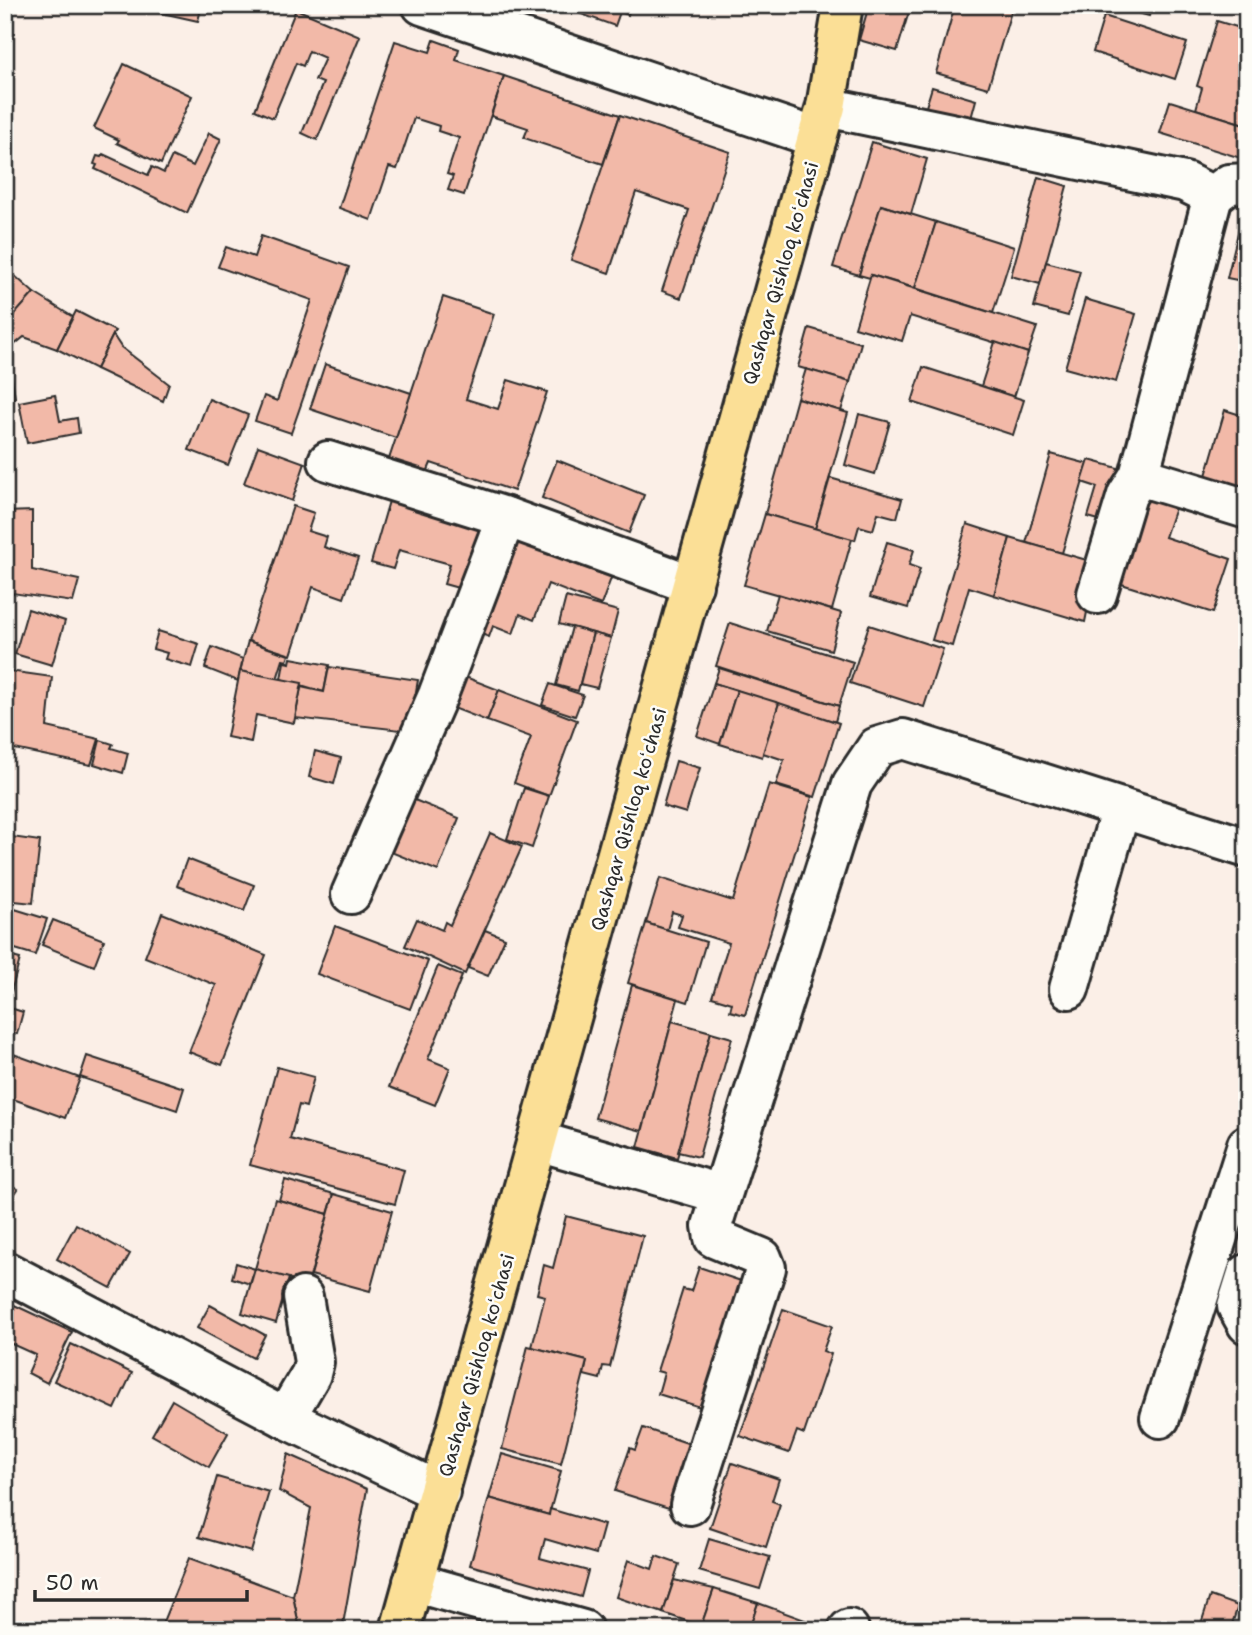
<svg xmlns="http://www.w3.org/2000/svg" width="1252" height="1635" viewBox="0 0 1252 1635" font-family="'Shantell Sans',sans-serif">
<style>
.building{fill:#f2b9a8;stroke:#2b2b2b;stroke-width:2}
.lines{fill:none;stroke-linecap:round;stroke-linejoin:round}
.minor-casing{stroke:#2b2b2b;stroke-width:44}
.major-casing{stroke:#2b2b2b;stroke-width:44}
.minor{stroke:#fdfcf7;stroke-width:38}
.major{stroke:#fbdf96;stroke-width:38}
.labels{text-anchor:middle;stroke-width:5;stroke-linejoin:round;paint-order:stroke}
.street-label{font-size:19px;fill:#2b2b2b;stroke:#fdfcf7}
</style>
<rect width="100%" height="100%" fill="#fbefe7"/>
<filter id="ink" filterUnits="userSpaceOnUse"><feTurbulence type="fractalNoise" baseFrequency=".0143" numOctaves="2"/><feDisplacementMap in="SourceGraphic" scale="14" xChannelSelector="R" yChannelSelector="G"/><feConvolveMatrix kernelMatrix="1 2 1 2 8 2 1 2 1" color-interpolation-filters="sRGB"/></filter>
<g filter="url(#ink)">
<!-- building -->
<g class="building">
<polygon points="126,5 202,5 198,21"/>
<polygon points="584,5 631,5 628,15 620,12 615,26 581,14"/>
<polygon points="869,5 911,5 897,51 859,40"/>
<polygon points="955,5 1013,5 988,88 936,73"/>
<polygon points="1124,5 1152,5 1149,16 1123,9"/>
<polygon points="1247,5 1247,125 1196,109 1202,88 1197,86 1217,21 1240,28"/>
<polygon points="296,9 360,36 317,140 302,133 323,83 315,80 325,58 309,51 303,66 296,63 273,118 255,110"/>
<polygon points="1104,16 1187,43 1175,79 1093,52"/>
<polygon points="434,40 459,49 456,60 504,76 464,195 448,190 453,176 447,174 459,138 438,131 439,126 414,118 397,169 389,167 371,220 339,208 395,41 430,52"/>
<polygon points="124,64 192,96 161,164 117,143 119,140 94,128"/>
<polygon points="504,76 620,115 603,164 524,138 528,128 491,116"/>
<polygon points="932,87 976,100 970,122 925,110"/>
<polygon points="1170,101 1247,125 1247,160 1160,133"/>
<polygon points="620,115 730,152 681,298 662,291 689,210 636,192 609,273 571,260"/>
<polygon points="209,133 221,139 187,213 95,169 97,165 94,164 97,156 101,157 103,154 148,175 152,167 164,173 172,156 193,166"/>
<polygon points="872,142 927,159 911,214 881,205 859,275 833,267"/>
<polygon points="1038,177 1067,186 1040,284 1011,276"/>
<polygon points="881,205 936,222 915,288 871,275 870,278 859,275"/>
<polygon points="1243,212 1247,212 1247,282 1227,278"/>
<polygon points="936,222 1014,247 993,313 915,288"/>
<polygon points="261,236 349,267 291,433 255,421 264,396 277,401 312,300 218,267 226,247 254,257"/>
<polygon points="1046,262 1080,271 1068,316 1034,307"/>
<polygon points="5,267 34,293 6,325 5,325"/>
<polygon points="871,275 1037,327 1028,353 910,316 902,341 855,327"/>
<polygon points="34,293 73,317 57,349 24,337 8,350 15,398 5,399 5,325"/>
<polygon points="443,297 494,314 466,399 498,409 508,380 547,392 514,491 431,463 426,475 388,462"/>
<polygon points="1085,299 1136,314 1116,382 1065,368"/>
<polygon points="76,311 115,331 96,369 57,349"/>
<polygon points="809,328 861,343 850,382 798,367"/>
<polygon points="113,335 121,347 169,384 163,401 96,369"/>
<polygon points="995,342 1028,353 1014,397 981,386"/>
<polygon points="325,364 411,393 396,438 310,409"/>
<polygon points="923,367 1024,400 1013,435 912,402"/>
<polygon points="806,369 850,382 841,411 797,398"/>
<polygon points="55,395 60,421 77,418 79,433 27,443 19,402"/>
<polygon points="797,398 848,413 815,529 765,514"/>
<polygon points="209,399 248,415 228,465 189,450"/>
<polygon points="1225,410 1247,417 1247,491 1205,479"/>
<polygon points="859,414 890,422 875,474 845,465"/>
<polygon points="258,446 305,463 292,501 244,483"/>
<polygon points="1051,454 1088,464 1062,553 1026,543"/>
<polygon points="557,460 644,495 629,533 542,498"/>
<polygon points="1089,460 1125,470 1110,523 1088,517 1097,487 1082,482"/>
<polygon points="830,478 902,499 897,518 878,513 873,530 859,526 855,540 815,529"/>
<polygon points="391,494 489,522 469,591 444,584 450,564 399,550 393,569 371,563"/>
<polygon points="1133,495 1175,508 1165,537 1231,559 1213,613 1106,579"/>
<polygon points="293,506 314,513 308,531 327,537 324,547 358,558 344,598 313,587 291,655 248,641"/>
<polygon points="32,511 32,570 79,580 73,602 5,592 5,512"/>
<polygon points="765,514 852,539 832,610 744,585"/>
<polygon points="967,524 1010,538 994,595 969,587 952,646 932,640"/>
<polygon points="511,533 613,573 601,605 548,584 534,620 520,614 513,634 493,626 489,637 473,631"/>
<polygon points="1010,538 1097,563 1085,622 994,595"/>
<polygon points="887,542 914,550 909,565 920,569 908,608 870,597"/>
<polygon points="778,594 841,613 831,650 767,631"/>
<polygon points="566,597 618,611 611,638 559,624"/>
<polygon points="28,609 65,621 52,665 15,654"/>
<polygon points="730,623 853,662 839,706 716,666"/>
<polygon points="869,625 943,649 924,707 850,683"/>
<polygon points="572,627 593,633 578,691 556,685"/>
<polygon points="158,631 199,644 192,667 165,659 167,653 153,649"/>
<polygon points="593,633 611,638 597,688 580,684"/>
<polygon points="248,641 289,655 287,661 283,660 277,679 240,671"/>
<polygon points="212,647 243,659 238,681 205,668"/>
<polygon points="291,658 329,665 324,692 281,679 284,662 290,663"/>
<polygon points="329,667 418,680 409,731 295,718 301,687 324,692"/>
<polygon points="719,668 839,706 835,722 714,683"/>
<polygon points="9,671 52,677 47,727 99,739 91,765 5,747"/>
<polygon points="240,671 302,683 294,723 256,715 251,742 227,737"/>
<polygon points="455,673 499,690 487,721 443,704"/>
<polygon points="714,683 737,690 720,744 697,736"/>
<polygon points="550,684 583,695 575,716 542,705"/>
<polygon points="499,690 577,720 549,796 514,783 531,737 487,721"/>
<polygon points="737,690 779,703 762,757 720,744"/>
<polygon points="779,703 839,723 815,797 776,785 784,760 763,753"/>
<polygon points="100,740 113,744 111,748 128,753 123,773 94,764"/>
<polygon points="315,751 341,758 334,784 309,777"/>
<polygon points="676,761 700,768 686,813 663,806"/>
<polygon points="769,784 812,797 745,1015 730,1011 732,1003 712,997 729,943 678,927 682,915 672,912 667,930 646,923 660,878 733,901"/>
<polygon points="524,788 549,796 532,848 507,839"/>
<polygon points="407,797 459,818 438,871 386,850"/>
<polygon points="490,833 522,847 465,974 405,946 417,919 442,930 445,922 450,925"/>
<polygon points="5,836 40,841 33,903 5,900"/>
<polygon points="187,859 254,885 244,911 177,886"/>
<polygon points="5,906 47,919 35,955 5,946"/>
<polygon points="162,913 266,955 222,1065 189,1052 216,985 145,957"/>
<polygon points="53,920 104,940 94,966 42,945"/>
<polygon points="646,923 706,942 688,1002 628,983"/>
<polygon points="335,926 428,961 410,1009 317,974"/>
<polygon points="485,930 505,938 488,976 468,968"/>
<polygon points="5,955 20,959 7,1007 23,1012 17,1034 5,1030"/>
<polygon points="438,966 462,976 428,1059 450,1068 435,1105 389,1087"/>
<polygon points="632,985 678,999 642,1131 595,1118"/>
<polygon points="672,1021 711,1032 677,1158 638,1147"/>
<polygon points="711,1032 732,1038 699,1157 678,1152"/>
<polygon points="5,1051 80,1078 65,1118 5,1096"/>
<polygon points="87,1056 184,1088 177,1110 80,1077"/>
<polygon points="277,1067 314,1077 306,1107 299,1105 290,1139 404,1170 395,1204 250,1165"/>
<polygon points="285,1180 334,1194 328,1214 279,1200"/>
<polygon points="5,1181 18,1189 5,1209"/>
<polygon points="334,1194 392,1211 370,1291 311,1275"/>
<polygon points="275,1199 328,1214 308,1284 255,1269"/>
<polygon points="566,1216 643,1236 610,1367 603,1366 600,1379 584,1375 587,1361 532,1347 545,1296 537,1294 544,1265 553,1268"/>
<polygon points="76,1224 130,1254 111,1288 57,1259"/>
<polygon points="236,1263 255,1269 250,1284 232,1278"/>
<polygon points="699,1267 747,1283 707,1409 658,1394 664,1373 657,1371 683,1289 691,1291"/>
<polygon points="255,1269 289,1278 276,1323 242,1313"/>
<polygon points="12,1304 72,1332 47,1383 28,1373 36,1355 5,1341 5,1317"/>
<polygon points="210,1305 265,1335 253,1358 197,1328"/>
<polygon points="783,1309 832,1326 823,1351 831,1354 804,1434 797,1431 789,1453 740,1436"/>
<polygon points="71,1344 132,1373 115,1409 54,1381"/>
<polygon points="528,1346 587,1361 561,1464 502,1449"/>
<polygon points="172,1400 228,1433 209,1467 152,1435"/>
<polygon points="643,1428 693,1445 672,1509 615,1491 630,1448 635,1450"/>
<polygon points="288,1454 367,1489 342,1630 300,1630 293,1596 311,1508 279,1491"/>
<polygon points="502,1454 561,1471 549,1515 489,1498"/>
<polygon points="732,1463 779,1479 772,1501 780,1504 766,1547 710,1528"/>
<polygon points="217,1477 269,1492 251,1552 199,1537"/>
<polygon points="489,1498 549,1515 550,1509 604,1525 596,1554 545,1539 540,1558 588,1571 581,1597 470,1565"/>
<polygon points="709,1539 770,1557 760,1589 699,1571"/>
<polygon points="656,1556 679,1564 663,1613 616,1597 628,1560 652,1569"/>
<polygon points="189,1558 293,1596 300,1630 181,1630 162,1624"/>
<polygon points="674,1580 714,1589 701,1626 663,1613"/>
<polygon points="714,1589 758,1603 749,1630 711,1630 701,1626"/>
<polygon points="1210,1596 1238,1606 1230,1630 1199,1630"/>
<polygon points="758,1603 816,1624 814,1630 749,1630"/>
</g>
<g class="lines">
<defs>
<g id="minor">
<polyline points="422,5 817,138"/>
<polyline points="826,107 1185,182 1213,196 1139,476 1247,509"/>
<polyline points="1213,196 1229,184 1247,183"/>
<polyline points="328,461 506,517 438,695 351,894"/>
<polyline points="506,517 693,585"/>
<polyline points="1097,594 1127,495 1139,476"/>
<polyline points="1069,989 1121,808"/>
<polyline points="538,1141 721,1194"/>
<polyline points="5,1271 285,1418 440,1492"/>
<polyline points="1247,1274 1237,1306 1247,1324"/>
<polyline points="285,1418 311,1374 314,1362 303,1297"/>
<polyline points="1160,1418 1247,1145"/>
<polyline points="690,1505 766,1268 762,1258 714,1238 712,1226 852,784 877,747 903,739 1247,848"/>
<polyline points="413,1582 583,1630"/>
<polyline points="848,1630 849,1629"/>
</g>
<polyline id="major" points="400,1630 817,138 826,107 843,5"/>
</defs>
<!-- minor casing -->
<use href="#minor" class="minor-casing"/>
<!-- major casing -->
<use href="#major" class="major-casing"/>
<!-- minor -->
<use href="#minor" class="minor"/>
<!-- major -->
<use href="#major" class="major"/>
</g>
</g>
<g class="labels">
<!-- street labels -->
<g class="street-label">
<text transform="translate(780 273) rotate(-74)" y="7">Qashqar Qishloq koʻchasi</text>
<text transform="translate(628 819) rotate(-74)" y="7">Qashqar Qishloq koʻchasi</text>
<text transform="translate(476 1365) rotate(-74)" y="7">Qashqar Qishloq koʻchasi</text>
</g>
</g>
<!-- margin -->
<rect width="1252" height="1635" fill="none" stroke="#fdfcf7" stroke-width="28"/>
<rect x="14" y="14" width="1224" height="1607" fill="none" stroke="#2b2b2b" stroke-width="2.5" filter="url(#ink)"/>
<!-- scale -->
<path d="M35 1590v10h212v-10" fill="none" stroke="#2b2b2b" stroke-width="3.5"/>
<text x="46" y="1590" font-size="21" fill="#2b2b2b" stroke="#fdfcf7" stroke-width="5" paint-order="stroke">50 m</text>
</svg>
